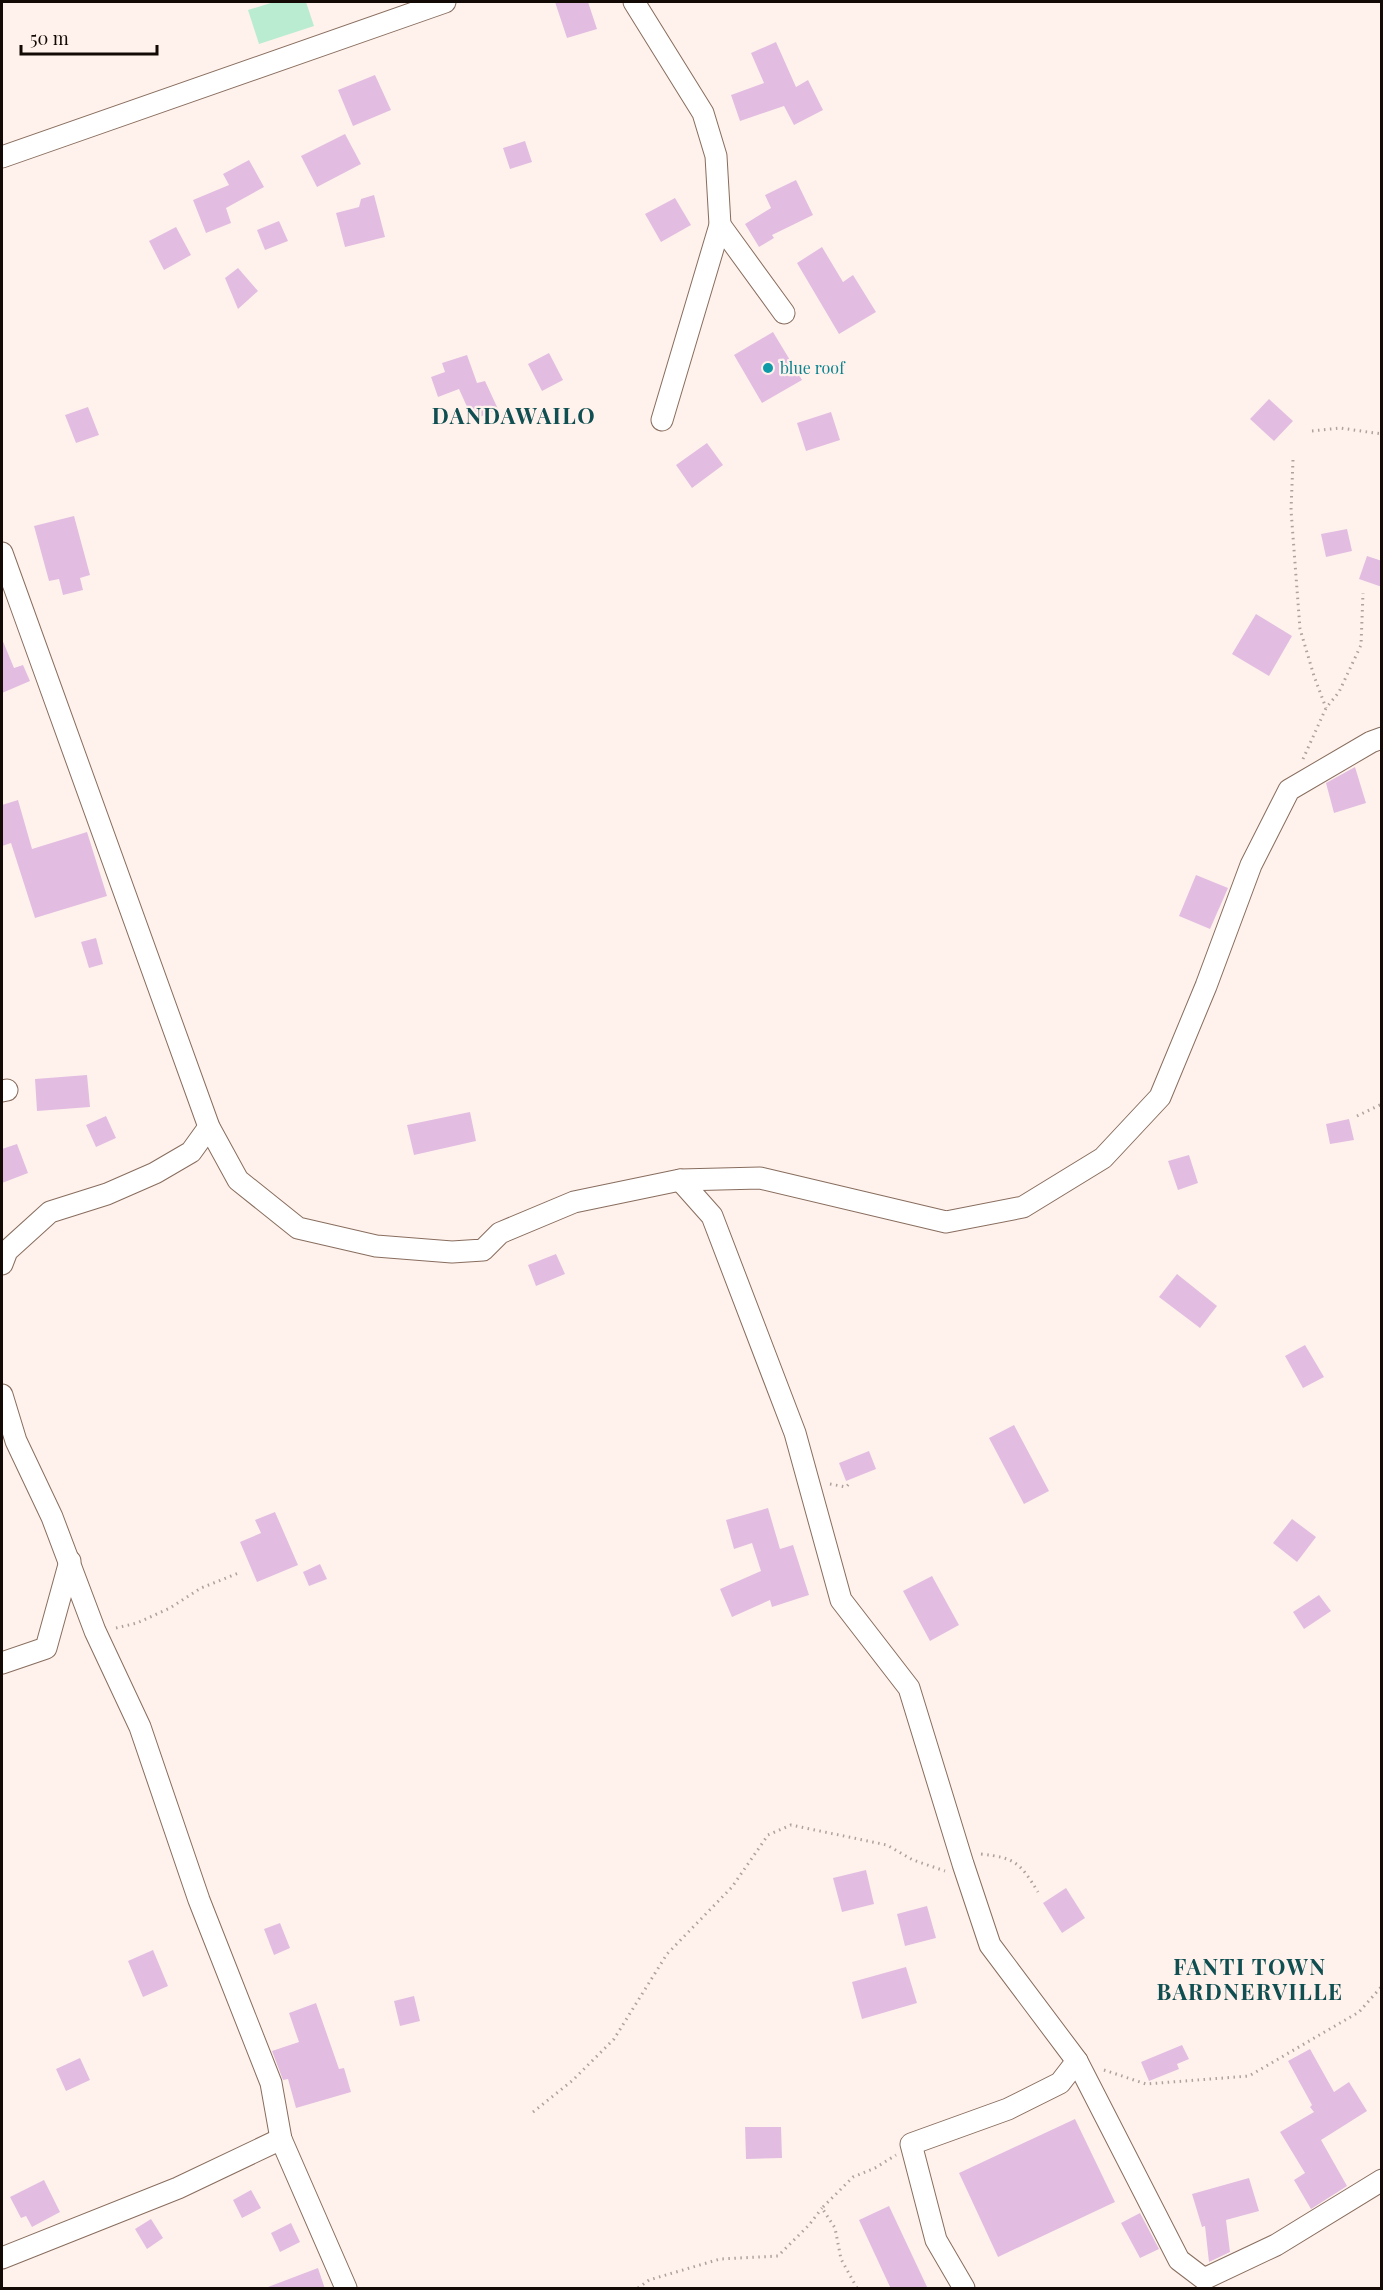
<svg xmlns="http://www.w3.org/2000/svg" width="1383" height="2290" viewBox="0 0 1383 2290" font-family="'Playfair Display',serif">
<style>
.green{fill:#baecd1}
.building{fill:#e2bde1}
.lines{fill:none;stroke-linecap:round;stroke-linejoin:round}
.minor-casing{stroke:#886d5e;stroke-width:23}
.path{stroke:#aea29c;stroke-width:3;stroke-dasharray:1.5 4.5;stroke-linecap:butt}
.minor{stroke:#fff;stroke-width:21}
.culture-dot{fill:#0f9aa8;stroke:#fff2ec;stroke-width:2}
.labels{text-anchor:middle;stroke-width:4.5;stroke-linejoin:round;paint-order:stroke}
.culture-label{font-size:16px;fill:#0d838f;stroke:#fff2ec;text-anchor:start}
.district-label{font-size:22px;font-weight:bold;letter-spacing:1.5px;fill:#0f4e51;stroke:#fff2ec}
</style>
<rect width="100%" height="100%" fill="#fff2ec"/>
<!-- green -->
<polygon class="green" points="274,2 306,2 314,26 259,44 248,10"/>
<!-- building -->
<g class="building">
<polygon points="555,2 588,2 597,29 567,38"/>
<polygon points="776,42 796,87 808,80 823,110 794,125 784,106 740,121 731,95 764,83 751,53"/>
<polygon points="375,75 391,110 353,126 338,90"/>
<polygon points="345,134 361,164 317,187 301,156"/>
<polygon points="525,141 532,162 510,169 503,148"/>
<polygon points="249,160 264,187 226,208 231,223 206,233 193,200 229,185 223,174"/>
<polygon points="796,180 813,215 772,235 774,238 759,247 745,224 771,208 765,195"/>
<polygon points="374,195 385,237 345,247 336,213 359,207 361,199"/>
<polygon points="675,198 691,225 661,242 645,214"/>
<polygon points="279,221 288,241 265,250 257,230"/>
<polygon points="176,227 191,255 164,270 149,241"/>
<polygon points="822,247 843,282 853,275 876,312 839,334 797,263"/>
<polygon points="238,268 258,291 238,309 225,278"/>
<polygon points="773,332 802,380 762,403 734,355"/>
<polygon points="549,353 563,380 542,391 528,364"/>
<polygon points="467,355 477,383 485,381 498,409 473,420 459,389 438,397 431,377 445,372 442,363"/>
<polygon points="1269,399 1293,421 1274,441 1250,419"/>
<polygon points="88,407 99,435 76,443 65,415"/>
<polygon points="831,412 840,440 806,451 797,423"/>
<polygon points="707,443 723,465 692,488 676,465"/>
<polygon points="74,516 90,575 80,578 83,590 63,595 59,579 49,581 34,526"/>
<polygon points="1347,529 1352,551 1326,557 1321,534"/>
<polygon points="1367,556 1382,561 1382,587 1359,579"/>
<polygon points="1256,614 1292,636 1269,676 1232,654"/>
<polygon points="2,639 14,668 23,665 30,681 2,693"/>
<polygon points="1355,767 1366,803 1334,813 1326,783"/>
<polygon points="18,800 32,849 87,832 107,896 35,918 11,843 2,846 2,805"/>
<polygon points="1196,875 1228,888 1210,929 1179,916"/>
<polygon points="96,938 103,964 89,968 81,942"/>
<polygon points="87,1075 90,1107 37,1111 35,1079"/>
<polygon points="470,1112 476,1141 414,1155 407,1125"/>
<polygon points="106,1116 116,1138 96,1147 86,1125"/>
<polygon points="1349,1119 1354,1140 1330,1144 1326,1124"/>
<polygon points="17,1144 28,1173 2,1183 2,1149"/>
<polygon points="1189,1155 1198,1183 1178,1190 1168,1161"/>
<polygon points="556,1254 565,1274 536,1286 528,1265"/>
<polygon points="1177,1274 1217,1306 1200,1328 1159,1297"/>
<polygon points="1305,1345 1324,1377 1303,1388 1285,1356"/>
<polygon points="1014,1425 1049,1491 1024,1504 989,1438"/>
<polygon points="869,1451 876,1469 846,1481 839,1463"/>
<polygon points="768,1508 780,1549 793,1545 809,1595 772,1607 770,1600 732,1617 720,1589 761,1571 752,1543 734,1549 726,1520"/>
<polygon points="275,1512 298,1565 257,1582 240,1542 261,1533 255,1520"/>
<polygon points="1292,1519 1316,1537 1297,1562 1273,1543"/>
<polygon points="320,1564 327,1579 309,1586 303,1572"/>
<polygon points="932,1576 959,1625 930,1641 903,1591"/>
<polygon points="1319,1595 1331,1611 1304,1629 1293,1612"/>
<polygon points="866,1870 874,1904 842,1912 833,1878"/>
<polygon points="1066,1888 1085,1918 1062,1933 1043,1903"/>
<polygon points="927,1906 936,1938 905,1946 897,1914"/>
<polygon points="280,1923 290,1948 274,1955 264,1929"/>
<polygon points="153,1950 168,1986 143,1997 128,1961"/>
<polygon points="906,1967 917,2003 862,2019 852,1982"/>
<polygon points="414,1996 420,2021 400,2026 394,2001"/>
<polygon points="316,2003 339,2069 344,2068 351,2092 296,2108 288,2079 283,2080 272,2051 299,2042 289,2013"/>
<polygon points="1182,2045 1189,2059 1177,2064 1179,2069 1149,2081 1141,2062"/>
<polygon points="1310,2049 1334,2092 1349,2082 1367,2111 1321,2140 1347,2186 1311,2209 1294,2180 1305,2173 1280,2132 1314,2112 1310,2107 1312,2105 1288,2061"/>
<polygon points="80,2058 90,2080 66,2091 56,2069"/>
<polygon points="1075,2119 1115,2202 998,2257 959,2173"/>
<polygon points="745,2127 781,2127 782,2158 746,2159"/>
<polygon points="1249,2178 1259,2211 1226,2220 1230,2252 1209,2262 1205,2226 1202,2227 1192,2194"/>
<polygon points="44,2180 60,2212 32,2227 26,2216 21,2218 10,2197"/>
<polygon points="251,2190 261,2208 242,2218 233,2200"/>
<polygon points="889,2206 928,2289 891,2289 859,2220"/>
<polygon points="1140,2213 1159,2249 1140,2258 1121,2223"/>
<polygon points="151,2219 163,2238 147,2249 135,2229"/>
<polygon points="291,2223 300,2242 280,2252 271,2233"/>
<polygon points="318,2268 325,2289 268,2289 268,2287"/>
</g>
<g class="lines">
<defs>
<g id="minor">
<polyline points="634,2 703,113 716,156 720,225 662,420"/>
<polyline points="2,157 445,2"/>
<polyline points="720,225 784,313"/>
<polyline points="2,553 209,1127 238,1180 298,1228 376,1246 452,1252 483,1250 500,1233 574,1202 680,1180 760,1178 946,1222 1023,1207 1103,1158 1160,1097 1206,986 1251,865 1289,790 1371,742 1382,738"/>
<polyline points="2,1091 7,1090"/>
<polyline points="680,1180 712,1216 795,1433 841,1600 909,1688 963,1864 990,1945 1077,2061 1179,2260 1204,2279 1276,2245 1382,2180"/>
<polyline points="2,1264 7,1251 50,1212 107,1194 155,1173 191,1152 209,1127"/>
<polyline points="2,1395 16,1441 52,1517 95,1631 140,1727 199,1900 271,2083 281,2139 346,2288"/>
<polyline points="2,1663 46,1648 70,1561"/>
<polyline points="2,2258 178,2188 281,2139"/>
<polyline points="964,2288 936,2240 911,2144 1008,2109 1060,2083 1077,2061"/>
</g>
</defs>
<!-- minor casing -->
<use href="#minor" class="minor-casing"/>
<!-- path -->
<g class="path">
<polyline points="1312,431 1340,428 1382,434"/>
<polyline points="1293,460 1291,510 1300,629 1314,676 1326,708"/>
<polyline points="1303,759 1326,708 1339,692 1361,645 1363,593"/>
<polyline points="1357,1116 1382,1104"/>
<polyline points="830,1484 846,1487 850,1483"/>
<polyline points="116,1628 137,1623 170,1608 201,1588 241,1572"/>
<path d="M 981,1854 C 1016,1858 1020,1863 1038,1892"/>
<polyline points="1104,2070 1146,2084 1249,2076 1359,2012 1382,1986"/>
<polyline points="533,2112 573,2080 614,2039 667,1954 732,1887 768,1835 791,1825 887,1845 913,1860 945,1871"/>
<polyline points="638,2288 649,2280 720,2259 778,2256 809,2225 822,2208"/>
<polyline points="857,2288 841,2259 835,2228 822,2208 853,2177 875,2168 896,2155"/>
</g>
<!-- minor -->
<use href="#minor" class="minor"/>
</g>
<!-- markers -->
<circle class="culture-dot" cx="768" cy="368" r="6"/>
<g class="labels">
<!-- culture labels -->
<g class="culture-label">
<text x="780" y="374">blue roof</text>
</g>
<!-- district labels -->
<g class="district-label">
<text x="514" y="424">DANDAWAILO</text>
<text x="1250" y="1975">FANTI TOWN<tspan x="1250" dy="25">BARDNERVILLE</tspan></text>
</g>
</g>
<!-- border -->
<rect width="1383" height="2290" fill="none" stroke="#130a05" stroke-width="6"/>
<!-- scale -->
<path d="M21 45v9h136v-9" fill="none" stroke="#130a05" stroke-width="3"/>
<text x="30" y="45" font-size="18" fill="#130a05" stroke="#fff2ec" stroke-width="4.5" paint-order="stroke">50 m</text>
</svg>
